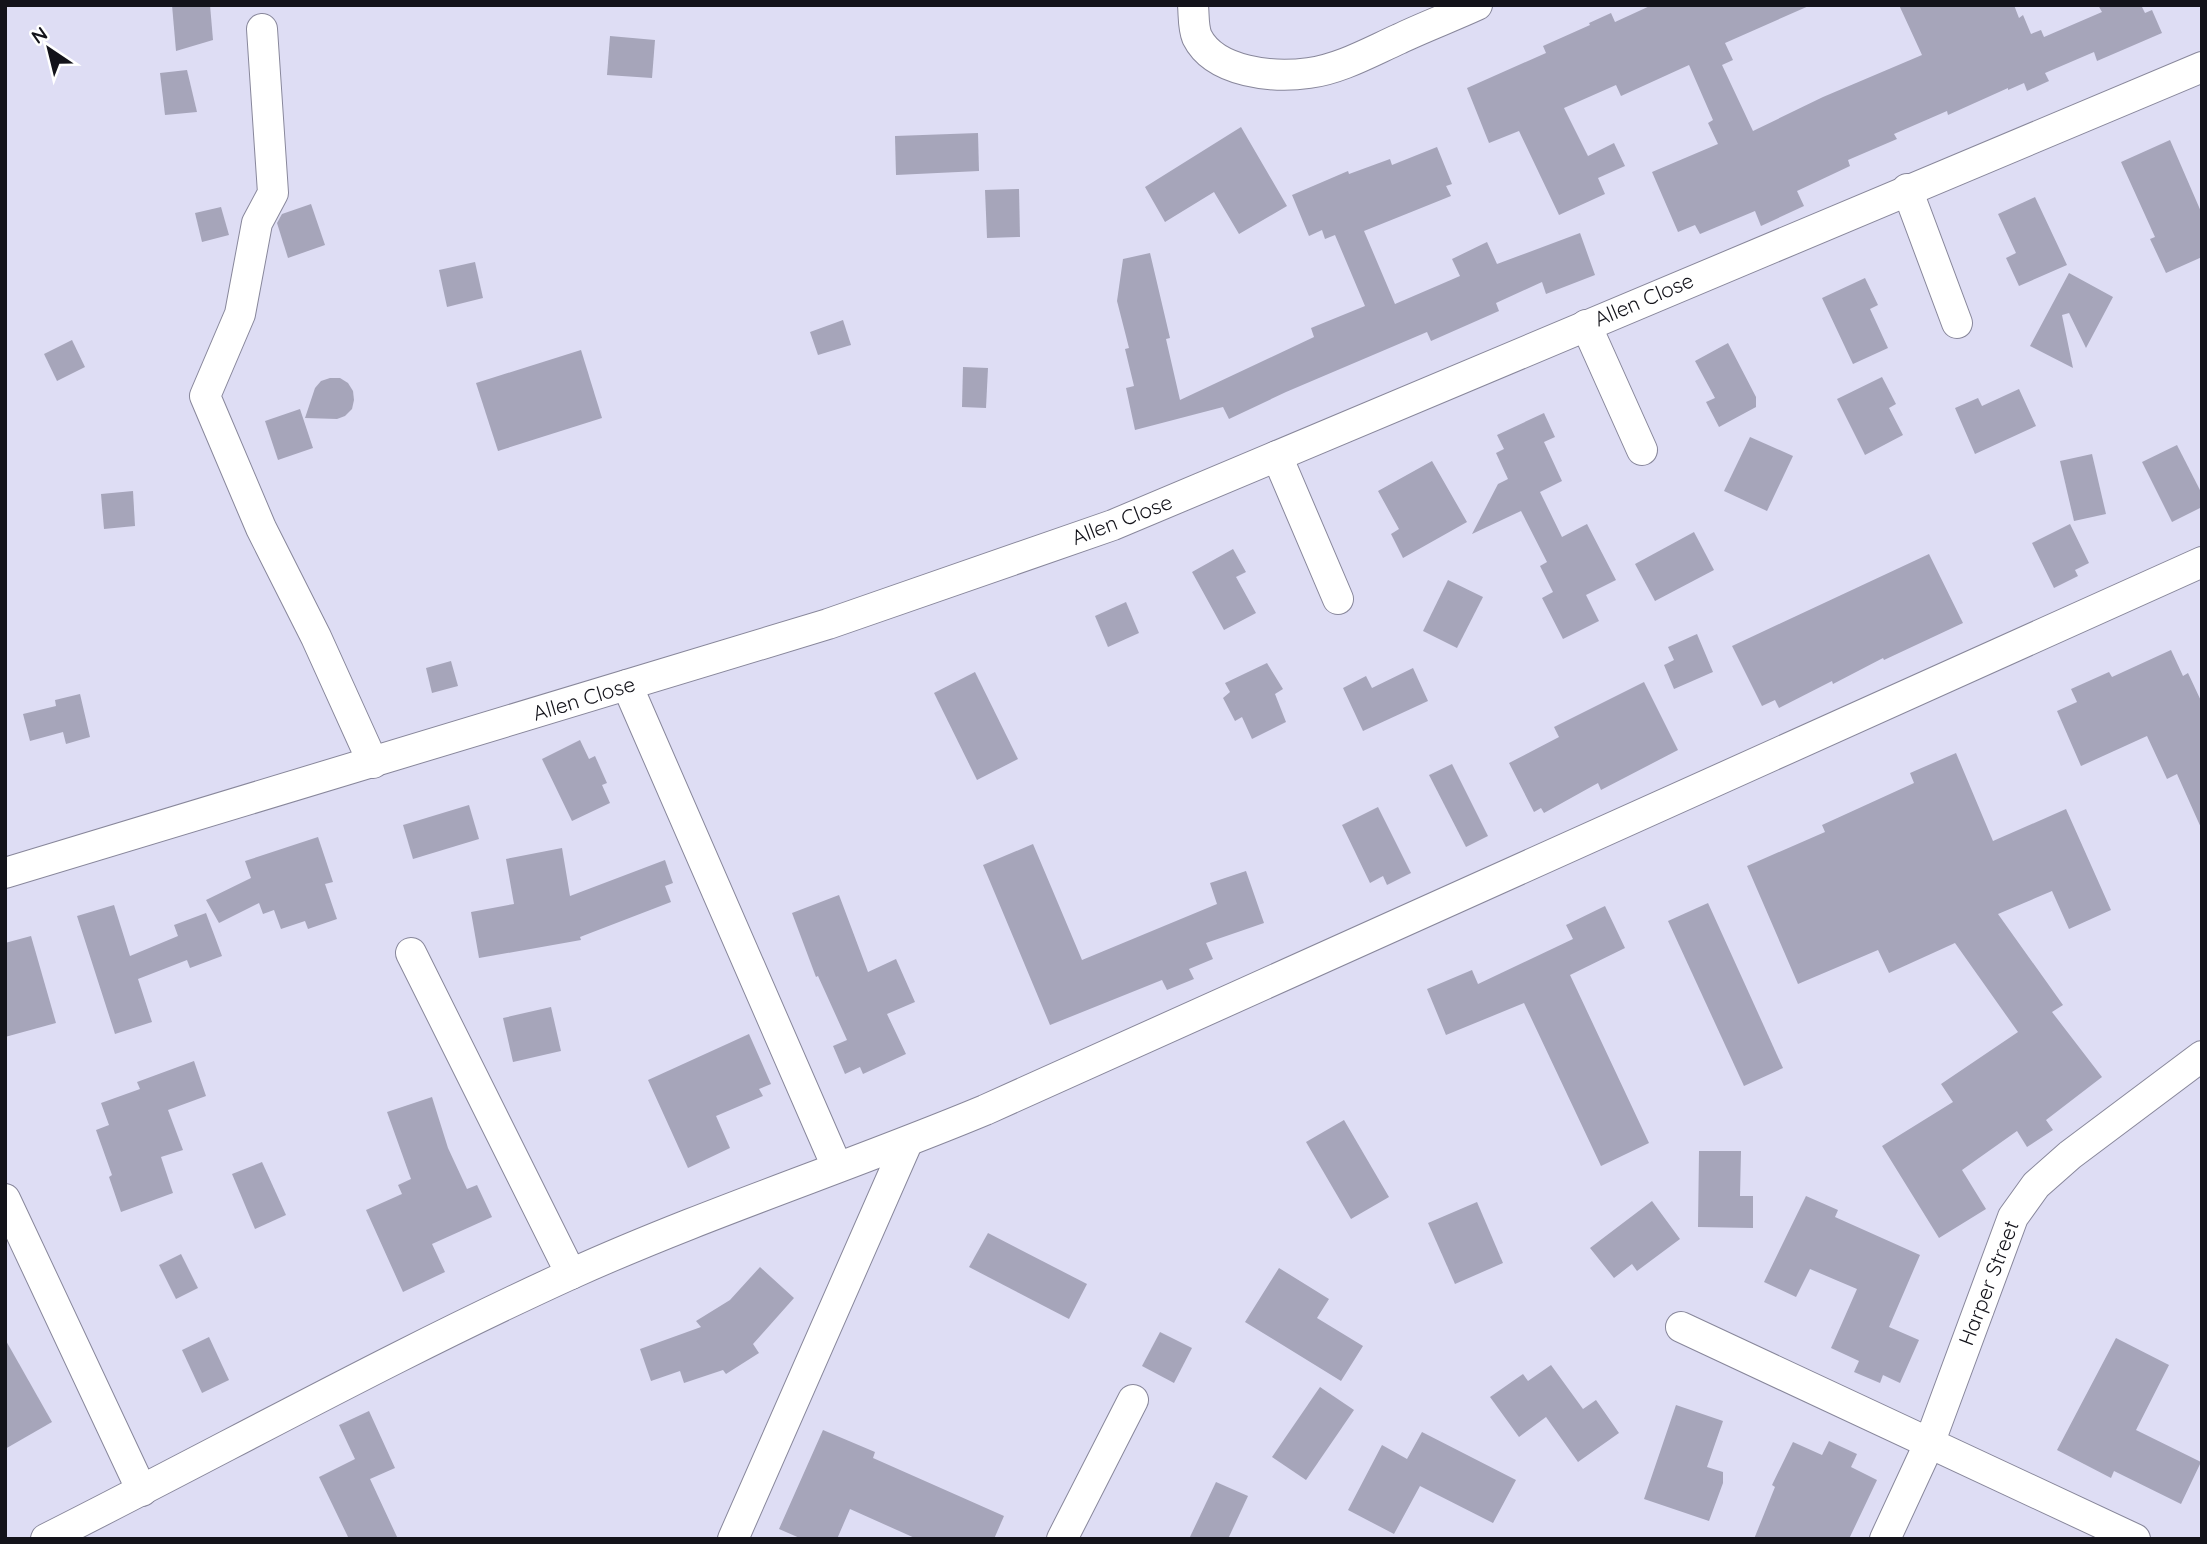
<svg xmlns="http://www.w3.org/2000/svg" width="2207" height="1544" viewBox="0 0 2207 1544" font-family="Quicksand,sans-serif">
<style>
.building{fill:#a6a5ba}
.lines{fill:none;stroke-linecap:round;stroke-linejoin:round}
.street-casing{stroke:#88879b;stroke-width:32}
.street{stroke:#fff;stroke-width:30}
.labels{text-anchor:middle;stroke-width:7;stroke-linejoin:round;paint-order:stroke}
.street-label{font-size:21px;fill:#13131a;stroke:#fff}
</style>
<rect width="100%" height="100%" fill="#deddf4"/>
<!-- building -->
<g class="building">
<polygon points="172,5 210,5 213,40 176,51"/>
<polygon points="1652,5 1811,5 1725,43 1733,60 1722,65 1753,131 1823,97 1922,55 1899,5 2014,5 2019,18 2023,15 2031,34 2041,30 2044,37 2102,12 2098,5 2141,5 2145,13 2152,10 2162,33 2097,61 2094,52 2045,73 2049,81 2027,91 2024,83 2008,90 2008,88 1948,115 1947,111 1894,134 1897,139 1848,160 1850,166 1797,191 1804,206 1761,226 1755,211 1700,234 1695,225 1678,232 1652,172 1718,144 1708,123 1713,120 1689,65 1621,96 1616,85 1564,108 1588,156 1614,143 1625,166 1598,178 1605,194 1559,215 1519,131 1489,143 1467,88 1546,53 1543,46 1590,25 1589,23 1611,13 1615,22"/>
<polygon points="610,36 655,40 652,78 607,75"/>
<polygon points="187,70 197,112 165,115 160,73"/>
<polygon points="1241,127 1287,206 1239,234 1214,192 1165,222 1145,187"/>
<polygon points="978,133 979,171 896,175 895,136"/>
<polygon points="2170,140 2202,214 2202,257 2166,273 2150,239 2155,237 2121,162"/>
<polygon points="1437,147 1452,184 1446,186 1451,196 1364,231 1395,304 1460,276 1452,259 1487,242 1497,264 1580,233 1595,275 1546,294 1542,282 1496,303 1499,311 1431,341 1427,332 1286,392 1229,419 1223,407 1135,430 1126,388 1134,386 1125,349 1129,348 1117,301 1123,259 1150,253 1170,338 1166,339 1180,400 1314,337 1311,328 1365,306 1335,235 1325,239 1322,230 1309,236 1292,195 1348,171 1349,174 1390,159 1392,165"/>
<polygon points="1019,189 1020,237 987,238 985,190"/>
<polygon points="2035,197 2067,265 2019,286 2006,258 2016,253 1998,214"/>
<polygon points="311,204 325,245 288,258 277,223 282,214"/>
<polygon points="221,207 229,235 202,242 195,213"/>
<polygon points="475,262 483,298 447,307 439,270"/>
<polygon points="2069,273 2113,297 2086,348 2069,313 2062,315 2073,368 2030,346"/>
<polygon points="1865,278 1878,305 1870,309 1888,348 1853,364 1822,298"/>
<polygon points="843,320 851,345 818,355 810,332"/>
<polygon points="72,340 85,367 57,381 44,354"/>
<polygon points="1728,343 1756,397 1756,407 1719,427 1706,402 1715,398 1695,361"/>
<polygon points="581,350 602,418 498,451 476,383"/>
<polygon points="963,367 988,368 986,408 962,407"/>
<polygon points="1882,377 1896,404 1889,408 1903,435 1865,455 1837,399"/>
<polygon points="330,378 340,378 348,383 353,391 354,400 352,409 345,416 337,419 305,418 315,388 321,381"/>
<polygon points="2019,389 2036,426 1975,454 1955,408 1978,398 1982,406"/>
<polygon points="300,409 313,448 278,460 265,421"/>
<polygon points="1544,413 1555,437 1544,442 1562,481 1540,492 1562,537 1587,524 1616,580 1586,595 1599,621 1563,639 1542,598 1553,592 1540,566 1547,562 1521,511 1472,534 1498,484 1508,479 1496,453 1504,449 1497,435"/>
<polygon points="1750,437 1793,456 1767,511 1724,491"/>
<polygon points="2177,445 2202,494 2202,507 2172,522 2142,462"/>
<polygon points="2092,454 2106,514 2074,521 2060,461"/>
<polygon points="1432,461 1467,522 1403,558 1391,534 1399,529 1378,491"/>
<polygon points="133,491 135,526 104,529 101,494"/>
<polygon points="2070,524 2089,563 2075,570 2078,576 2054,588 2032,543"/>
<polygon points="1694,532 1714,570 1655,601 1635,564"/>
<polygon points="1233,549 1246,572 1236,577 1256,613 1224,630 1192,572"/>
<polygon points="1929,554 1963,623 1884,660 1883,658 1833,684 1832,681 1779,708 1775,700 1762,706 1732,646"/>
<polygon points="1448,580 1483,597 1457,648 1423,631"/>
<polygon points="1126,602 1139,633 1108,647 1095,616"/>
<polygon points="1697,634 1713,672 1674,689 1664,665 1674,660 1668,647"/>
<polygon points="2171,650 2183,676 2188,673 2202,703 2202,830 2177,774 2167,779 2147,736 2081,766 2057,711 2077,702 2071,689 2109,672 2112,677"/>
<polygon points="451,661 458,686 432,693 426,668"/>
<polygon points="1267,663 1283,689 1275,694 1286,722 1252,739 1242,717 1235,721 1223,698 1230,692 1225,683"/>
<polygon points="1413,668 1428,701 1363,731 1343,688 1366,676 1372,688"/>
<polygon points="975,672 1018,759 977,780 934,693"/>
<polygon points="1644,682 1678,750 1601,790 1598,783 1544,813 1541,808 1534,812 1509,763 1559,737 1554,727"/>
<polygon points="80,694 90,737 66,744 63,732 30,741 23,714 56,706 55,700"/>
<polygon points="580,740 589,759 595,756 607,783 602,785 610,803 572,821 542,759"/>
<polygon points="1956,753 1993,841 2066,809 2111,910 2069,929 2052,891 1998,914 2063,1005 2052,1012 2102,1077 2046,1120 2053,1130 2027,1147 2017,1131 1962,1170 1986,1209 1939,1238 1882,1146 1953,1102 1941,1084 2018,1032 1955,943 1889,973 1878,950 1798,984 1747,866 1825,832 1822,825 1914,783 1910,773"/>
<polygon points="1452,764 1488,836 1466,847 1429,775"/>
<polygon points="469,805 479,839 413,859 403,825"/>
<polygon points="1378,807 1411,873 1387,885 1383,876 1370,883 1342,825"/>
<polygon points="318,837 333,882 325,884 337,919 308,929 305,921 281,929 274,910 263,914 259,903 219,923 206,900 251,878 245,861"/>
<polygon points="1033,844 1082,960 1217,904 1210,883 1246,871 1264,923 1206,943 1213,959 1189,969 1194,979 1167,990 1162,980 1050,1025 983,865"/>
<polygon points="562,848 570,896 665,860 673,883 665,886 671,902 580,937 581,940 479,958 471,912 514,904 506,859"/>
<polygon points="839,895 868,972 896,959 915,1002 887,1014 906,1054 863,1074 860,1067 845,1074 833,1046 847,1040 818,976 816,977 792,913"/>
<polygon points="1708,903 1783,1068 1744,1086 1668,921"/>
<polygon points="114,905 130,956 178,936 174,925 206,913 222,956 190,968 187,960 138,979 152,1022 115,1034 77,916"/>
<polygon points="1605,906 1625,948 1570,975 1649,1143 1601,1166 1524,1003 1446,1035 1427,989 1472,970 1478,984 1573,939 1566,925"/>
<polygon points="31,936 56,1023 5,1037 5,943"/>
<polygon points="551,1007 561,1051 513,1062 503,1018"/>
<polygon points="749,1034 771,1084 759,1089 763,1096 716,1116 730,1148 688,1168 648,1080"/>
<polygon points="194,1061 206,1096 168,1110 183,1150 161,1157 173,1193 121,1212 109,1177 112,1175 96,1130 109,1125 101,1103 140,1089 137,1082"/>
<polygon points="432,1097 448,1148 467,1189 477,1185 492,1217 432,1244 445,1272 403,1292 366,1210 402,1194 398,1185 411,1179 387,1112"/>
<polygon points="1344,1120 1389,1197 1351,1219 1306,1142"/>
<polygon points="1699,1151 1741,1151 1740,1196 1753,1196 1753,1228 1698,1227"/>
<polygon points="262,1162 286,1215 255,1229 232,1174"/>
<polygon points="1806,1196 1838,1210 1835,1217 1920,1255 1889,1327 1919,1340 1900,1383 1883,1375 1880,1383 1854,1372 1859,1361 1831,1348 1857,1289 1810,1269 1796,1297 1764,1282"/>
<polygon points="1652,1201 1680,1239 1637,1271 1632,1264 1614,1278 1590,1248"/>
<polygon points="1477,1202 1503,1263 1455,1284 1428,1223"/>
<polygon points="988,1233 1087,1284 1069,1319 969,1267"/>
<polygon points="181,1254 198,1288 176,1299 159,1265"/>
<polygon points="760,1267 794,1298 753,1344 759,1353 726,1374 723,1370 684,1383 680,1371 651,1381 640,1349 701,1327 696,1321 730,1300"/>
<polygon points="1279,1268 1329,1299 1317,1318 1363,1346 1341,1381 1245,1322"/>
<polygon points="1160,1332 1192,1348 1174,1383 1142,1366"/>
<polygon points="209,1337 229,1380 202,1393 182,1350"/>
<polygon points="2116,1338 2169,1365 2136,1430 2201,1462 2181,1504 2114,1471 2111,1478 2057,1450"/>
<polygon points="5,1339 52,1422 5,1449"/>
<polygon points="1551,1365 1583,1409 1596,1400 1619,1433 1578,1462 1546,1417 1519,1437 1490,1397 1523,1374 1528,1381"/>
<polygon points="1320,1387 1354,1410 1306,1480 1272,1457"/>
<polygon points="1676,1405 1723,1421 1707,1467 1723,1472 1723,1483 1709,1521 1644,1499"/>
<polygon points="369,1411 395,1468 370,1479 398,1539 349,1539 319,1477 355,1459 339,1425"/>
<polygon points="823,1430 875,1452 873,1458 1004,1516 994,1539 917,1539 850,1509 837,1539 802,1539 779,1529"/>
<polygon points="1422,1432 1516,1480 1493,1523 1420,1486 1394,1534 1348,1510 1382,1445 1407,1459"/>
<polygon points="1829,1441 1857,1454 1851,1467 1877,1480 1849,1539 1754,1539 1775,1487 1772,1485 1793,1442 1822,1455"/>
<polygon points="1216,1482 1248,1496 1228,1539 1189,1539"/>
</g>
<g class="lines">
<defs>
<g id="street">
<path d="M 1193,5 C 1194,16 1193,27 1197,37 C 1215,73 1274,78 1309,73 C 1340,69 1370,52 1399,39 C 1424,27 1451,17 1477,5"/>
<polyline points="262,29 273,193 257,223 240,314 205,396 261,528 316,637 373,763"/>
<polyline points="1907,189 1957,323"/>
<polyline points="1586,325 1642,450"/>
<polyline points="1277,456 1338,599"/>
<polyline points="627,685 837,1167"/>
<polyline points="5,873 828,624 1113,525 2202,67"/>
<polyline points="411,953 571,1274"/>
<polyline points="5,1199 142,1491"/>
<polyline points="1681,1327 2135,1539"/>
<path d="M 46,1539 C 221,1451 393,1355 571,1274 C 706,1213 848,1167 985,1110 L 2202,562"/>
<polyline points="733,1539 907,1143"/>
<polyline points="1062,1539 1133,1400"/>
<polyline points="1885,1539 1929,1444 2013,1217 2036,1185 2070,1155 2202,1056"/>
</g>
</defs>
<!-- street casing -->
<use href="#street" class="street-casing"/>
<!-- street -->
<use href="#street" class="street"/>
</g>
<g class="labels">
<!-- street labels -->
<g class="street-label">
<text transform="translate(1644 300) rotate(-23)" y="7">Allen Close</text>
<text transform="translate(1122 520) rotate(-21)" y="7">Allen Close</text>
<text transform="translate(584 699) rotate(-17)" y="7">Allen Close</text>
<text transform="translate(1989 1283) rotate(-69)" y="7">Harper Street</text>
</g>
</g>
<!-- border -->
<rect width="2207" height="1544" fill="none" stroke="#13131a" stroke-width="14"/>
<!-- north arrow -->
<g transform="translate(49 49) rotate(325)" stroke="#ffffff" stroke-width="5" paint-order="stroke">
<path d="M0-5L12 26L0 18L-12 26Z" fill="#13131a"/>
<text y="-10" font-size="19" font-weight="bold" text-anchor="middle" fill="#13131a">N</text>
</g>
</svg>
